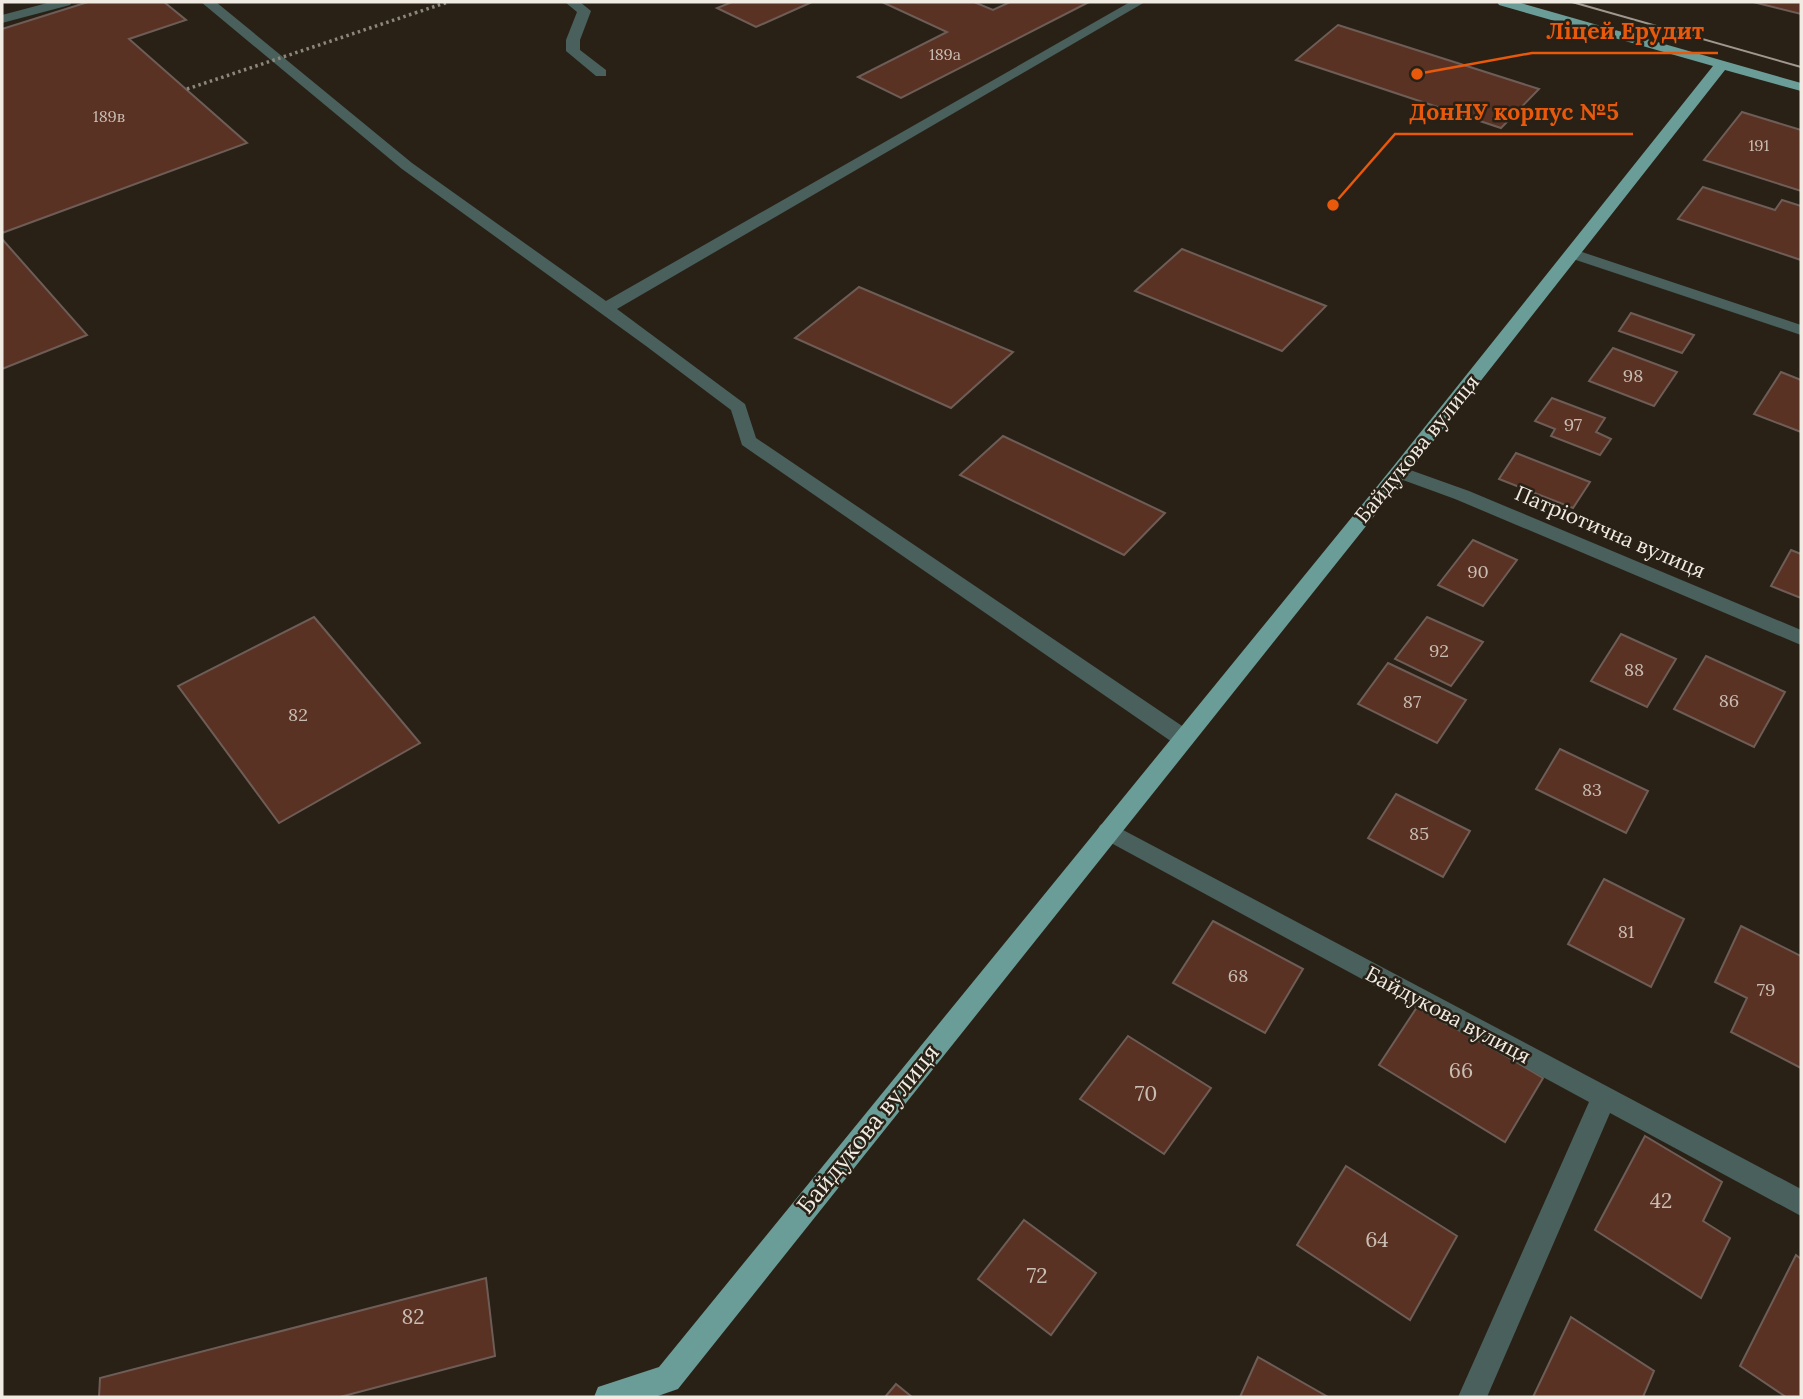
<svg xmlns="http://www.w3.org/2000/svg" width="1803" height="1399" viewBox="0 0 1803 1399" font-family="Lora,serif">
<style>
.building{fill:#593223;stroke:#6e5d57;stroke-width:2}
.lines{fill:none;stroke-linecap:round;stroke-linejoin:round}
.path{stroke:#8c867c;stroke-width:3.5;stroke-dasharray:2.5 3.5;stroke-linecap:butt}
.minor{fill:#49605d;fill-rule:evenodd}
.major{fill:#6b9d98;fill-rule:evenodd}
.tram{stroke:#9f988f;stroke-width:2}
.path-bridge{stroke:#8c867c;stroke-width:3.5;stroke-dasharray:2.5 3.5;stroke-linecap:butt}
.labels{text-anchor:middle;stroke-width:5;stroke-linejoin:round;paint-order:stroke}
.far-number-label{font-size:16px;fill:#cabdb3}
.number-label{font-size:18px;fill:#cabdb3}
.street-label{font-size:21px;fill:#f0ebe3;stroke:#292116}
.near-number-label{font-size:21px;fill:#cabdb3}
.near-street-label{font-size:24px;fill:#f0ebe3;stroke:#292116}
.leader{fill:none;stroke:#e8590c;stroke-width:2.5}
.callout-dot{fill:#e8590c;stroke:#292116;stroke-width:2.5}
.callout-label{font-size:23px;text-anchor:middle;font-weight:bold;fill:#e8590c;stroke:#292116;stroke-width:5;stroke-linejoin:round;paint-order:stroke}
</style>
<rect width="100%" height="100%" fill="#292116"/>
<!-- building -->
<g class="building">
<polygon points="88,2 164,2 186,20 129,39 247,143 2,233 2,29"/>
<polygon points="732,2 812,2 756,27 717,8"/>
<polygon points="882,2 974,2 993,10 1010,2 1089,2 901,98 858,77 947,32"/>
<polygon points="1753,2 1801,2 1801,14"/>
<polygon points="1338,25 1539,89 1501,128 1296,60"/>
<polygon points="1742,112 1801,130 1801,191 1704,160"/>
<polygon points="1703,187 1775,210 1782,200 1801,206 1801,260 1678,219"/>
<polygon points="2,239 87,335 2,369"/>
<polygon points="1182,249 1326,306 1282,351 1135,291"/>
<polygon points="859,287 1013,352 951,408 795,338"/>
<polygon points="1631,313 1694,335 1682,353 1619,331"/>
<polygon points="1613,348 1677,372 1654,406 1589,381"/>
<polygon points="1781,372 1801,380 1801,432 1754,414"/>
<polygon points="1552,398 1605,418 1596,432 1611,439 1600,455 1551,436 1555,429 1535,421"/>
<polygon points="1003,436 1165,513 1124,555 960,475"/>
<polygon points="1516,453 1590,482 1573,508 1499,479"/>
<polygon points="1473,540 1517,560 1483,606 1438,585"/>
<polygon points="1791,550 1801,554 1801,598 1771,586"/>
<polygon points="314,617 420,743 279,823 178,686"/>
<polygon points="1427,617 1483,642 1451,686 1395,659"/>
<polygon points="1621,634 1676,659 1647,707 1591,681"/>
<polygon points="1706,656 1785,692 1754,747 1674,709"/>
<polygon points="1388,663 1466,700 1437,743 1358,704"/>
<polygon points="1560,749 1648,791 1626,833 1536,789"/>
<polygon points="1396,794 1470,831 1443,877 1368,838"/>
<polygon points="1604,879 1684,919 1651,987 1568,944"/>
<polygon points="1213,921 1303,969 1265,1033 1173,983"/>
<polygon points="1741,926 1801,956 1801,1068 1731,1032 1747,998 1715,982"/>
<polygon points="1419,1004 1543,1078 1505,1142 1379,1065"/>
<polygon points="1128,1036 1211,1088 1164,1154 1080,1099"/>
<polygon points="1645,1136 1722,1182 1703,1221 1730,1238 1701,1298 1595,1230"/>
<polygon points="1346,1166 1457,1236 1410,1320 1297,1245"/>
<polygon points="1024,1220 1096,1273 1051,1335 978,1279"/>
<polygon points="1796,1255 1801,1259 1801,1397 1786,1397 1740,1366"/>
<polygon points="486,1278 495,1356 340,1397 99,1397 100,1378"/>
<polygon points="1571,1317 1654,1371 1643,1397 1533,1397"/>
<polygon points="1258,1357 1328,1397 1240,1397"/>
<polygon points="896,1384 912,1397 885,1397"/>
</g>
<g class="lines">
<!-- path -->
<polyline class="path" points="415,13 448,2"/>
<!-- minor -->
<g class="minor">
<polygon points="51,2 72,2 70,5 2,23 2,15"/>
<polygon points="201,2 216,2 412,163 606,301 1130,2 1145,2 617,309 745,404 756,438 1191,732 1194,738 1191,744 1183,746 1175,744 742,445 731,410 646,346 402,169"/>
<polygon points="565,2 580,2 591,11 580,40 580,50 606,70 606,76 596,76 566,51 566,40 577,12"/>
<polygon points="1573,249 1801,325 1801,335 1567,257 1565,254"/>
<polygon points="1399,466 1469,491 1801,630 1801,645 1455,499 1392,476 1390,472 1392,468"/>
<polygon points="1108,822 1801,1189 1801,1216 1610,1113 1487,1397 1458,1397 1589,1102 1100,837 1097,831 1100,825"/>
</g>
<!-- major -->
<polygon class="major" points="1497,2 1517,2 1801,83 1801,91 1725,70 1406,476 678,1389 655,1397 594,1397 598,1387 659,1367 1392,468 1713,66 1499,5"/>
<!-- tram -->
<polyline class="tram" points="1572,2 1801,67"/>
<!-- path-bridge -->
<polyline class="path-bridge" points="187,89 415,13"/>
</g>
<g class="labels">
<!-- far-number labels -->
<g class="far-number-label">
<text x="945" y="60">189а</text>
<text x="109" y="122">189в</text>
<text x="1759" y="151">191</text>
</g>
<!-- number labels -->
<g class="number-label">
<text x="1633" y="382">98</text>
<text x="1573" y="431">97</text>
<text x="1478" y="578">90</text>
<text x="1439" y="657">92</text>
<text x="1634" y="676">88</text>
<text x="1729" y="707">86</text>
<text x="1412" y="708">87</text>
<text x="298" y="721">82</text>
<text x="1592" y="796">83</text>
<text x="1419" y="840">85</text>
<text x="1626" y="938">81</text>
<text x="1238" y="982">68</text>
<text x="1766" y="996">79</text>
</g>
<!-- street labels -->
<g class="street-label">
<text transform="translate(1417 449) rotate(-51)" y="7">Байдукова вулиця</text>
<text transform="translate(1610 532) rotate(23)" y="7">Патріотична вулиця</text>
<text transform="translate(1448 1015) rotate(28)" y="7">Байдукова вулиця</text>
</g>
<!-- near-number labels -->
<g class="near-number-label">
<text x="1461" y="1078">66</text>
<text x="1146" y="1101">70</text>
<text x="1661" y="1208">42</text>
<text x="1377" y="1247">64</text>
<text x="1037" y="1283">72</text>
<text x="413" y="1324">82</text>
</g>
<!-- near-street labels -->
<g class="near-street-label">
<text transform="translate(868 1129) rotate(-51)" y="8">Байдукова вулиця</text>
</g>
</g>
<!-- callouts -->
<path class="leader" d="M1417 74L1532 53H1718M1333 205L1395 134H1633"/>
<g class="callout-dot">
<circle cx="1417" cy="74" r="7"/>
<circle cx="1333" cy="205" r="7"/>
</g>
<g class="callout-label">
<text x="1625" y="39">Ліцей Ерудит</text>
<text x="1514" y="120">ДонНУ корпус №5</text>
</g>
<!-- border -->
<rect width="1803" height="1399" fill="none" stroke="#f0ebe3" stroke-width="7"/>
</svg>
